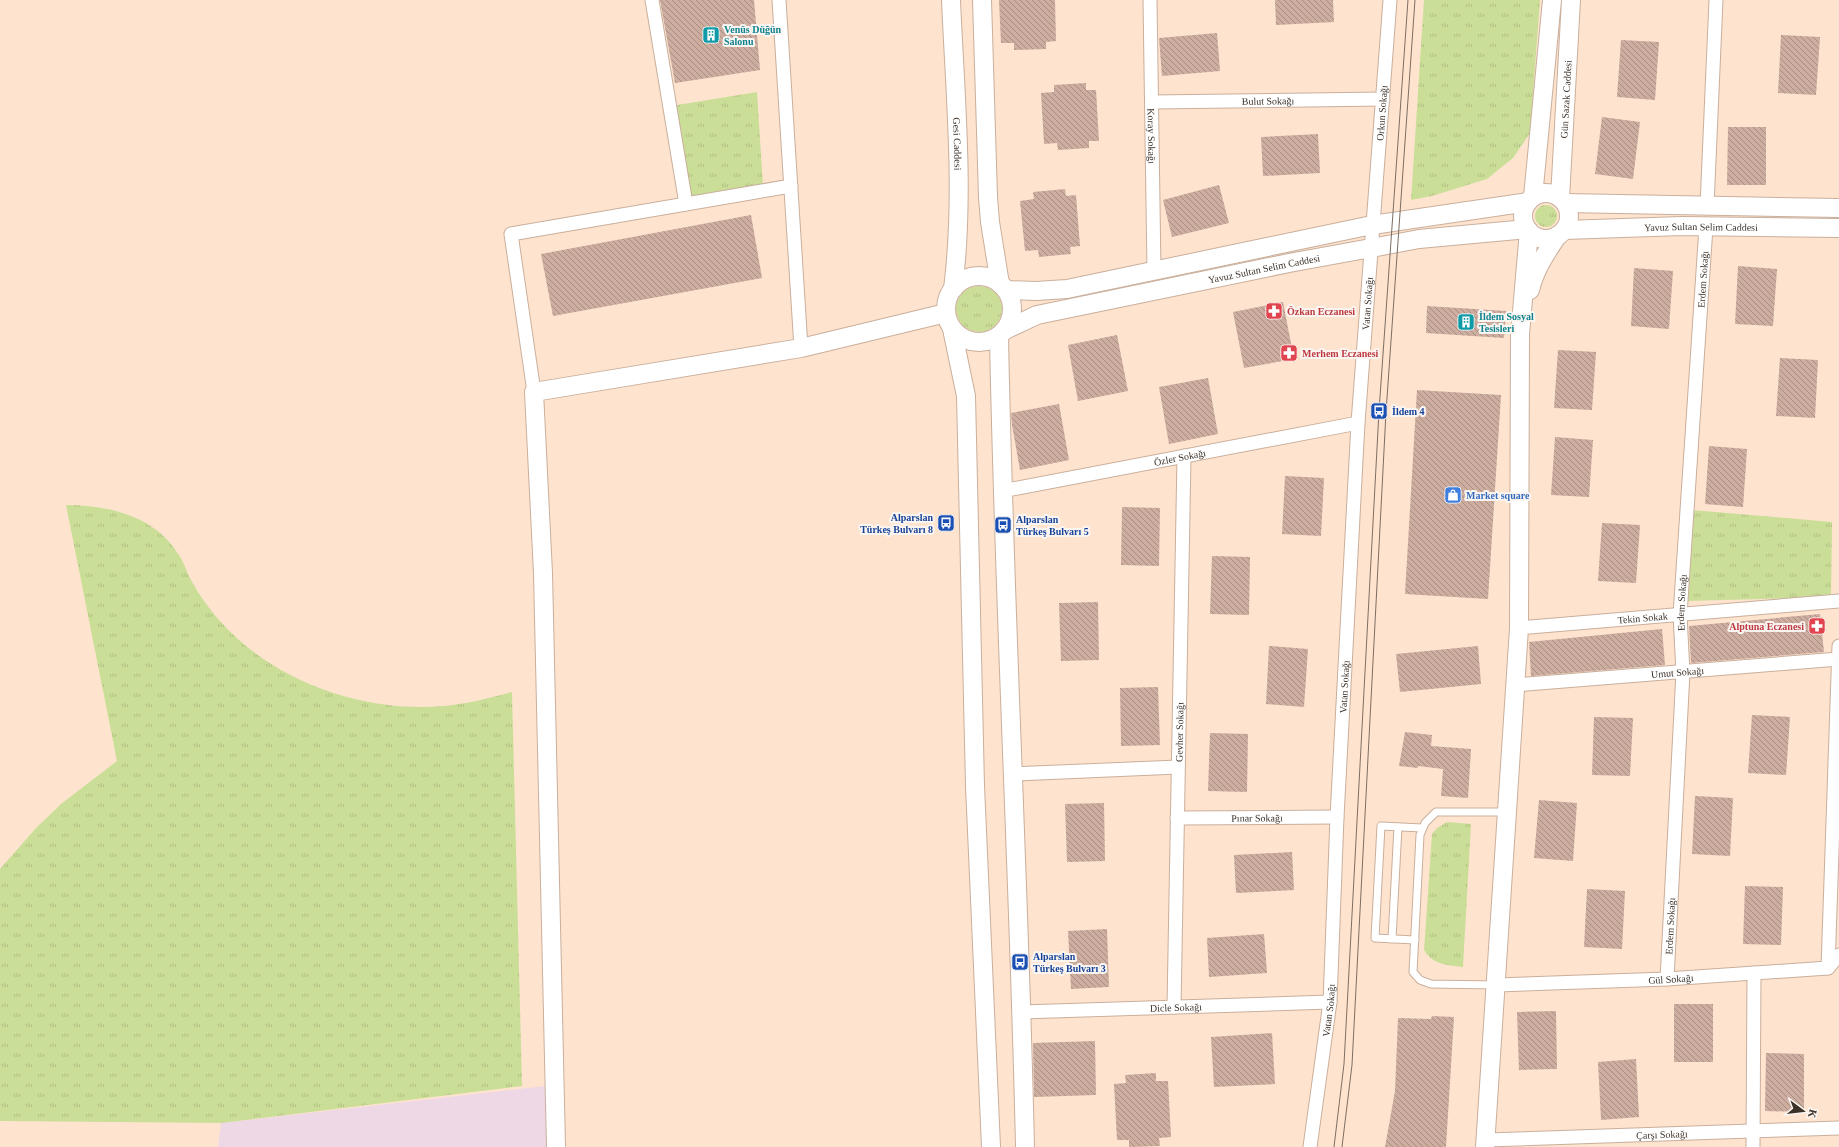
<svg xmlns="http://www.w3.org/2000/svg" width="1839" height="1147" viewBox="0 0 1839 1147" font-family="'Times New Roman',serif">
<style>
.education{fill:#eed8e5}
.grass{fill:url(#grass-tufts)}
.building{fill:url(#building-back-hatch)}
.lines{fill:none;stroke-linecap:round;stroke-linejoin:round}
.lane-casing{stroke:#c9af9c;stroke-width:9}
.street-casing{stroke:#c9af9c;stroke-width:15}
.secondary-casing{stroke:#c9af9c;stroke-width:20}
.lane{stroke:#fff;stroke-width:7}
.street{stroke:#fff;stroke-width:13}
.secondary{stroke:#fff;stroke-width:18}
.tram{stroke:#7e6d61;stroke-width:1}
.labels{text-anchor:middle;stroke-width:4;stroke-linejoin:round;paint-order:stroke}
.culture-label{font-size:10px;font-weight:bold;fill:#0d838f;stroke:#fbf5f1;text-anchor:start}
.street-label{font-size:10px;fill:#3c3129;stroke:#fbf5f1}
.health-label{font-size:10px;font-weight:bold;fill:#be3a42;stroke:#fbf5f1;text-anchor:start}
.transit-label{font-size:10px;font-weight:bold;fill:#164399;stroke:#fbf5f1;text-anchor:start}
.shop-label{font-size:10px;font-weight:bold;fill:#366cbe;stroke:#fbf5f1;text-anchor:start}
</style>
<defs>
<pattern id="grass-tufts" width="24" height="20" patternUnits="userSpaceOnUse"><rect width="24" height="20" fill="#cbde98"/><path d="M3 7l-1-3M5 7V3M7 7l1-3M15 17l-1-3M17 17v-4M19 17l1-3" fill="none" stroke="#afbf83"/></pattern>
<pattern id="building-back-hatch" width="6" height="6" patternUnits="userSpaceOnUse"><rect width="6" height="6" fill="#ccada0"/><path d="M-1 5l2 2M0 0l6 6M5-1l2 2" fill="none" stroke="#a78d82"/></pattern>
</defs>
<rect width="100%" height="100%" fill="#fee4cf"/>
<!-- education -->
<polygon class="education" points="554,1085 556,1147 218,1147 221,1123"/>
<!-- grass -->
<g class="grass">
<polygon points="1424,0 1540,0 1530,133 1513,158 1487,179 1432,196 1411,200"/>
<polygon points="757,92 763,186 679,202 665,107"/>
<circle cx="1546" cy="216" r="11"/>
<circle cx="979" cy="309" r="23"/>
<path d="M 66,505 C 109,505 155,516 179,555 C 183,561 185,567 188,574 C 196,591 208,607 220,621 C 274,682 364,713 444,706 C 467,704 490,698 512,692 L 522,1086 L 222,1123 L 0,1121 L 0,869 L 36,828 L 61,804 L 117,761 Z"/>
<polygon points="1692,510 1832,522 1831,597 1688,601"/>
<path d="M 1447,822 L 1471,824 L 1463,967 C 1447,965 1433,965 1424,950 L 1432,834 L 1437,828 Z"/>
</g>
<!-- building -->
<g class="building">
<polygon points="660,0 754,0 760,70 675,83"/>
<polygon points="999,0 1055,0 1056,41 1046,42 1046,49 1014,50 1014,43 1001,43"/>
<polygon points="1275,0 1333,0 1334,22 1276,25"/>
<polygon points="1217,33 1220,71 1162,76 1159,38"/>
<polygon points="1781,35 1820,37 1816,95 1778,93"/>
<polygon points="1621,40 1659,42 1655,100 1617,97"/>
<polygon points="1086,83 1086,90 1096,90 1099,141 1089,141 1089,148 1058,150 1057,143 1044,144 1041,93 1054,92 1054,85"/>
<polygon points="1602,117 1640,122 1633,179 1595,174"/>
<polygon points="1728,127 1766,127 1766,185 1727,185"/>
<polygon points="1318,134 1320,173 1263,176 1261,137"/>
<polygon points="1219,185 1229,223 1172,237 1163,200"/>
<polygon points="1065,189 1066,196 1076,195 1080,246 1070,247 1071,254 1039,257 1038,250 1025,251 1020,201 1034,199 1033,192"/>
<polygon points="751,215 762,278 553,316 541,254"/>
<polygon points="1738,266 1777,269 1773,326 1735,324"/>
<polygon points="1634,268 1673,271 1669,329 1631,326"/>
<polygon points="1283,302 1294,359 1244,368 1233,312"/>
<polygon points="1427,306 1506,311 1504,338 1426,333"/>
<polygon points="1117,335 1128,391 1078,401 1068,345"/>
<polygon points="1558,350 1596,352 1592,410 1554,408"/>
<polygon points="1780,358 1818,360 1815,418 1776,416"/>
<polygon points="1208,378 1218,434 1169,444 1159,387"/>
<polygon points="1417,390 1501,395 1488,599 1405,594"/>
<polygon points="1059,404 1069,460 1020,470 1012,425 1011,413"/>
<polygon points="1555,437 1593,440 1589,497 1551,495"/>
<polygon points="1709,446 1747,449 1743,507 1705,504"/>
<polygon points="1285,476 1324,478 1321,536 1282,534"/>
<polygon points="1122,507 1160,508 1159,566 1121,565"/>
<polygon points="1602,523 1640,525 1636,583 1598,581"/>
<polygon points="1212,556 1250,557 1249,615 1210,614"/>
<polygon points="1098,602 1099,660 1061,661 1059,603"/>
<polygon points="1820,614 1824,652 1691,663 1689,626"/>
<polygon points="1662,629 1665,665 1531,676 1529,642"/>
<polygon points="1269,646 1308,649 1304,707 1266,704"/>
<polygon points="1478,646 1481,684 1400,692 1396,654"/>
<polygon points="1158,687 1160,745 1121,746 1120,688"/>
<polygon points="1752,715 1790,717 1786,775 1748,773"/>
<polygon points="1594,717 1633,718 1630,776 1592,775"/>
<polygon points="1405,732 1432,735 1431,746 1471,749 1468,798 1441,796 1443,769 1418,766 1418,768 1399,766"/>
<polygon points="1210,733 1248,734 1247,792 1208,791"/>
<polygon points="1695,796 1733,798 1730,856 1692,854"/>
<polygon points="1539,800 1577,803 1573,861 1534,858"/>
<polygon points="1104,803 1105,861 1067,862 1065,804"/>
<polygon points="1292,852 1294,890 1236,893 1234,855"/>
<polygon points="1745,886 1783,887 1781,945 1743,944"/>
<polygon points="1587,889 1625,891 1622,949 1584,947"/>
<polygon points="1107,929 1109,987 1071,989 1068,931"/>
<polygon points="1264,934 1267,973 1209,977 1207,938"/>
<rect x="1674" y="1004" width="39" height="58"/>
<polygon points="1556,1011 1557,1069 1519,1070 1517,1012"/>
<polygon points="1432,1016 1454,1017 1446,1147 1385,1147 1395,1091 1398,1018 1431,1019"/>
<polygon points="1272,1033 1275,1084 1214,1087 1211,1037"/>
<polygon points="1095,1041 1096,1095 1034,1097 1033,1043"/>
<polygon points="1766,1053 1804,1054 1804,1112 1765,1111"/>
<polygon points="1636,1059 1639,1117 1601,1120 1598,1062"/>
<polygon points="1156,1073 1156,1081 1168,1081 1171,1137 1159,1138 1160,1146 1129,1147 1129,1140 1117,1140 1114,1084 1126,1083 1125,1075"/>
</g>
<g class="lines">
<defs>
<g id="lane">
<polyline points="1392,939 1398,827"/>
<polyline points="1415,940 1375,938 1381,826 1422,828"/>
<polyline points="1495,985 1431,984 1420,980 1413,972 1420,835 1425,823 1436,812 1507,812"/>
</g>
<g id="street">
<polyline points="652,0 686,204"/>
<polyline points="779,0 801,348"/>
<path id="s1" d="M 1150,0 L 1154,271"/>
<path id="s2" d="M 1153,102 L 1383,99"/>
<polyline points="1707,206 1716,0"/>
<polyline points="534,392 511,234 791,186"/>
<path id="s3" d="M 1002,491 L 1358,423"/>
<path id="s4" d="M 1519,628 L 1839,601"/>
<path id="s5" d="M 1515,685 L 1839,659"/>
<polyline points="1013,774 1178,767"/>
<path id="s6" d="M 1177,818 L 1337,817"/>
<polyline points="1828,968 1839,646"/>
<path id="s7" d="M 1667,979 L 1683,672 L 1680,615 L 1706,227"/>
<path id="s8" d="M 1496,985 L 1667,979 L 1828,968 L 1839,955"/>
<path id="s9" d="M 1174,1007 L 1184,456"/>
<path id="s10" d="M 1022,1012 L 1330,1002"/>
<path id="s11" d="M 1486,1140 L 1839,1128"/>
<path id="s12" d="M 1310,1147 L 1330,1002 L 1337,817 L 1358,423 L 1390,0"/>
<polyline points="1753,1147 1754,973"/>
</g>
<g id="secondary">
<path id="s13" d="M 951,0 C 955,95 965,194 953,289"/>
<polyline points="982,0 988,197 990,222 1000,284"/>
<circle cx="1546" cy="216" r="23"/>
<polyline points="1533,197 1552,0"/>
<path id="s14" d="M 1560,198 L 1571,0"/>
<polyline points="1565,203 1839,208"/>
<path id="s15" d="M 1564,230 L 1682,226 L 1839,228"/>
<circle cx="979" cy="309" r="33"/>
<polyline points="1006,290 1036,291 1067,289 1372,225 1528,202"/>
<path d="M 1530,290 C 1535,269 1546,253 1558,235"/>
<polyline points="952,329 966,396 975,786 991,1147"/>
<path id="s16" d="M 1005,330 L 1037,315 L 1289,263 L 1398,243 L 1419,239 L 1527,229"/>
<path d="M 999,336 C 1004,607 1019,877 1025,1147"/>
<polyline points="556,1147 543,573 534,392 801,348 946,313"/>
<polyline points="1485,1147 1519,628 1520,334 1529,231"/>
</g>
</defs>
<!-- lane casing -->
<use href="#lane" class="lane-casing"/>
<!-- street casing -->
<use href="#street" class="street-casing"/>
<!-- secondary casing -->
<use href="#secondary" class="secondary-casing"/>
<!-- lane -->
<use href="#lane" class="lane"/>
<!-- street -->
<use href="#street" class="street"/>
<!-- secondary -->
<use href="#secondary" class="secondary"/>
<!-- tram -->
<g class="tram">
<polyline points="1334,1147 1344,1064 1379,411 1408,0"/>
<polyline points="1342,1147 1352,1065 1386,412 1415,0"/>
</g>
</g>
<!-- icons -->
<defs>
<symbol id="building-square" viewBox="-11 -11 22 22"><rect x="-9" y="-9" width="18" height="18" rx="4" fill="#0f9aa8" stroke="#fbf5f1"/><path d="M-4-6H4V6H1V3H-1V6H-4ZM-2.5-4.3h1.7v1.8h-1.7ZM.8-4.3h1.7v1.8H.8ZM-2.5-1h1.7V.8h-1.7ZM.8-1h1.7V.8H.8Z" fill="#fff"/></symbol>
<symbol id="pharmacy-square" viewBox="-11 -11 22 22"><rect x="-9" y="-9" width="18" height="18" rx="4" fill="#e0444e" stroke="#fbf5f1"/><path d="M-2-6h4v4h4v4h-4v4h-4v-4h-4v-4h4Z" fill="#fff"/></symbol>
<symbol id="bus-square" viewBox="-11 -11 22 22"><rect x="-9" y="-9" width="18" height="18" rx="4" fill="#1a4fb4" stroke="#fbf5f1"/><path d="M-5-6H5V4H4V6H2V4H-2V6H-4V4H-5ZM-3.5-4V0h7V-4ZM-3.5 1.2v1.5H-2V1.2ZM2 1.2v1.5H3.5V1.2Z" fill="#fff"/></symbol>
<symbol id="shop-square" viewBox="-11 -11 22 22"><rect x="-9" y="-9" width="18" height="18" rx="4" fill="#3f7fe0" stroke="#fbf5f1"/><path d="M-5-2.5h2.3a2.7 3.5 0 0 1 5.4 0H5L5.5 6h-11ZM-1.5-2.5h3a1.5 2.3 0 0 0-3 0Z" fill="#fff"/></symbol>
</defs>
<g fill-rule="evenodd">
<use href="#building-square" x="701" y="25" width="20" height="20"/>
<use href="#pharmacy-square" x="1264" y="301" width="20" height="20"/>
<use href="#building-square" x="1456" y="312" width="20" height="20"/>
<use href="#pharmacy-square" x="1279" y="343" width="20" height="20"/>
<use href="#bus-square" x="1369" y="401" width="20" height="20"/>
<use href="#shop-square" x="1443" y="485" width="20" height="20"/>
<use href="#bus-square" x="936" y="513" width="20" height="20"/>
<use href="#bus-square" x="993" y="515" width="20" height="20"/>
<use href="#pharmacy-square" x="1807" y="616" width="20" height="20"/>
<use href="#bus-square" x="1010" y="952" width="20" height="20"/>
</g>
<g class="labels">
<!-- culture labels -->
<g class="culture-label">
<text x="724" y="33">Venüs Düğün<tspan x="724" dy="12">Salonu</tspan></text>
<text x="1479" y="320">İldem Sosyal<tspan x="1479" dy="12">Tesisleri</tspan></text>
</g>
<!-- street labels -->
<g class="street-label">
<text dy="4" stroke="none"><textPath href="#s14" startOffset="99">Gün Sazak Caddesi</textPath></text>
<text dy="4" stroke="none"><textPath href="#s2" startOffset="115">Bulut Sokağı</textPath></text>
<text dy="4" stroke="none"><textPath href="#s12" startOffset="1037">Orkun Sokağı</textPath></text>
<text dy="4" stroke="none"><textPath href="#s1" startOffset="136">Koray Sokağı</textPath></text>
<text dy="4" stroke="none"><textPath href="#s13" startOffset="144">Gesi Caddesi</textPath></text>
<text dy="4" stroke="none"><textPath href="#s15" startOffset="137">Yavuz Sultan Selim Caddesi</textPath></text>
<text dy="4" stroke="none"><textPath href="#s16" startOffset="267">Yavuz Sultan Selim Caddesi</textPath></text>
<text dy="4" stroke="none"><textPath href="#s7" startOffset="701">Erdem Sokağı</textPath></text>
<text dy="4" stroke="none"><textPath href="#s12" startOffset="846">Vatan Sokağı</textPath></text>
<text dy="4" stroke="none"><textPath href="#s3" startOffset="181">Özler Sokağı</textPath></text>
<text dy="4" stroke="none"><textPath href="#s7" startOffset="377">Erdem Sokağı</textPath></text>
<text dy="4" stroke="none"><textPath href="#s4" startOffset="124">Tekin Sokak</textPath></text>
<text dy="4" stroke="none"><textPath href="#s5" startOffset="163">Umut Sokağı</textPath></text>
<text dy="4" stroke="none"><textPath href="#s12" startOffset="462">Vatan Sokağı</textPath></text>
<text dy="4" stroke="none"><textPath href="#s9" startOffset="275">Gevher Sokağı</textPath></text>
<text dy="4" stroke="none"><textPath href="#s6" startOffset="80">Pınar Sokağı</textPath></text>
<text dy="4" stroke="none"><textPath href="#s7" startOffset="53">Erdem Sokağı</textPath></text>
<text dy="4" stroke="none"><textPath href="#s8" startOffset="175">Gül Sokağı</textPath></text>
<text dy="4" stroke="none"><textPath href="#s10" startOffset="154">Dicle Sokağı</textPath></text>
<text dy="4" stroke="none"><textPath href="#s12" startOffset="138">Vatan Sokağı</textPath></text>
<text dy="4" stroke="none"><textPath href="#s11" startOffset="176">Çarşı Sokağı</textPath></text>
</g>
<!-- health labels -->
<g class="health-label">
<text x="1287" y="315">Özkan Eczanesi</text>
<text x="1302" y="357">Merhem Eczanesi</text>
<text x="1804" y="630" text-anchor="end">Alptuna Eczanesi</text>
</g>
<!-- transit labels -->
<g class="transit-label">
<text x="1392" y="415">İldem 4</text>
<text x="933" y="521" text-anchor="end">Alparslan<tspan x="933" dy="12">Türkeş Bulvarı 8</tspan></text>
<text x="1016" y="523">Alparslan<tspan x="1016" dy="12">Türkeş Bulvarı 5</tspan></text>
<text x="1033" y="960">Alparslan<tspan x="1033" dy="12">Türkeş Bulvarı 3</tspan></text>
</g>
<!-- shop labels -->
<g class="shop-label">
<text x="1466" y="499">Market square</text>
</g>
</g>
<!-- north arrow -->
<g transform="translate(1803 1111) rotate(105)" stroke="#fbf5f1" stroke-width="3" paint-order="stroke">
<path d="M0-3L7 15L0 10L-7 15Z" fill="#3c3129"/>
<text y="-6" font-size="11" font-weight="bold" text-anchor="middle" fill="#3c3129">K</text>
</g>
</svg>
